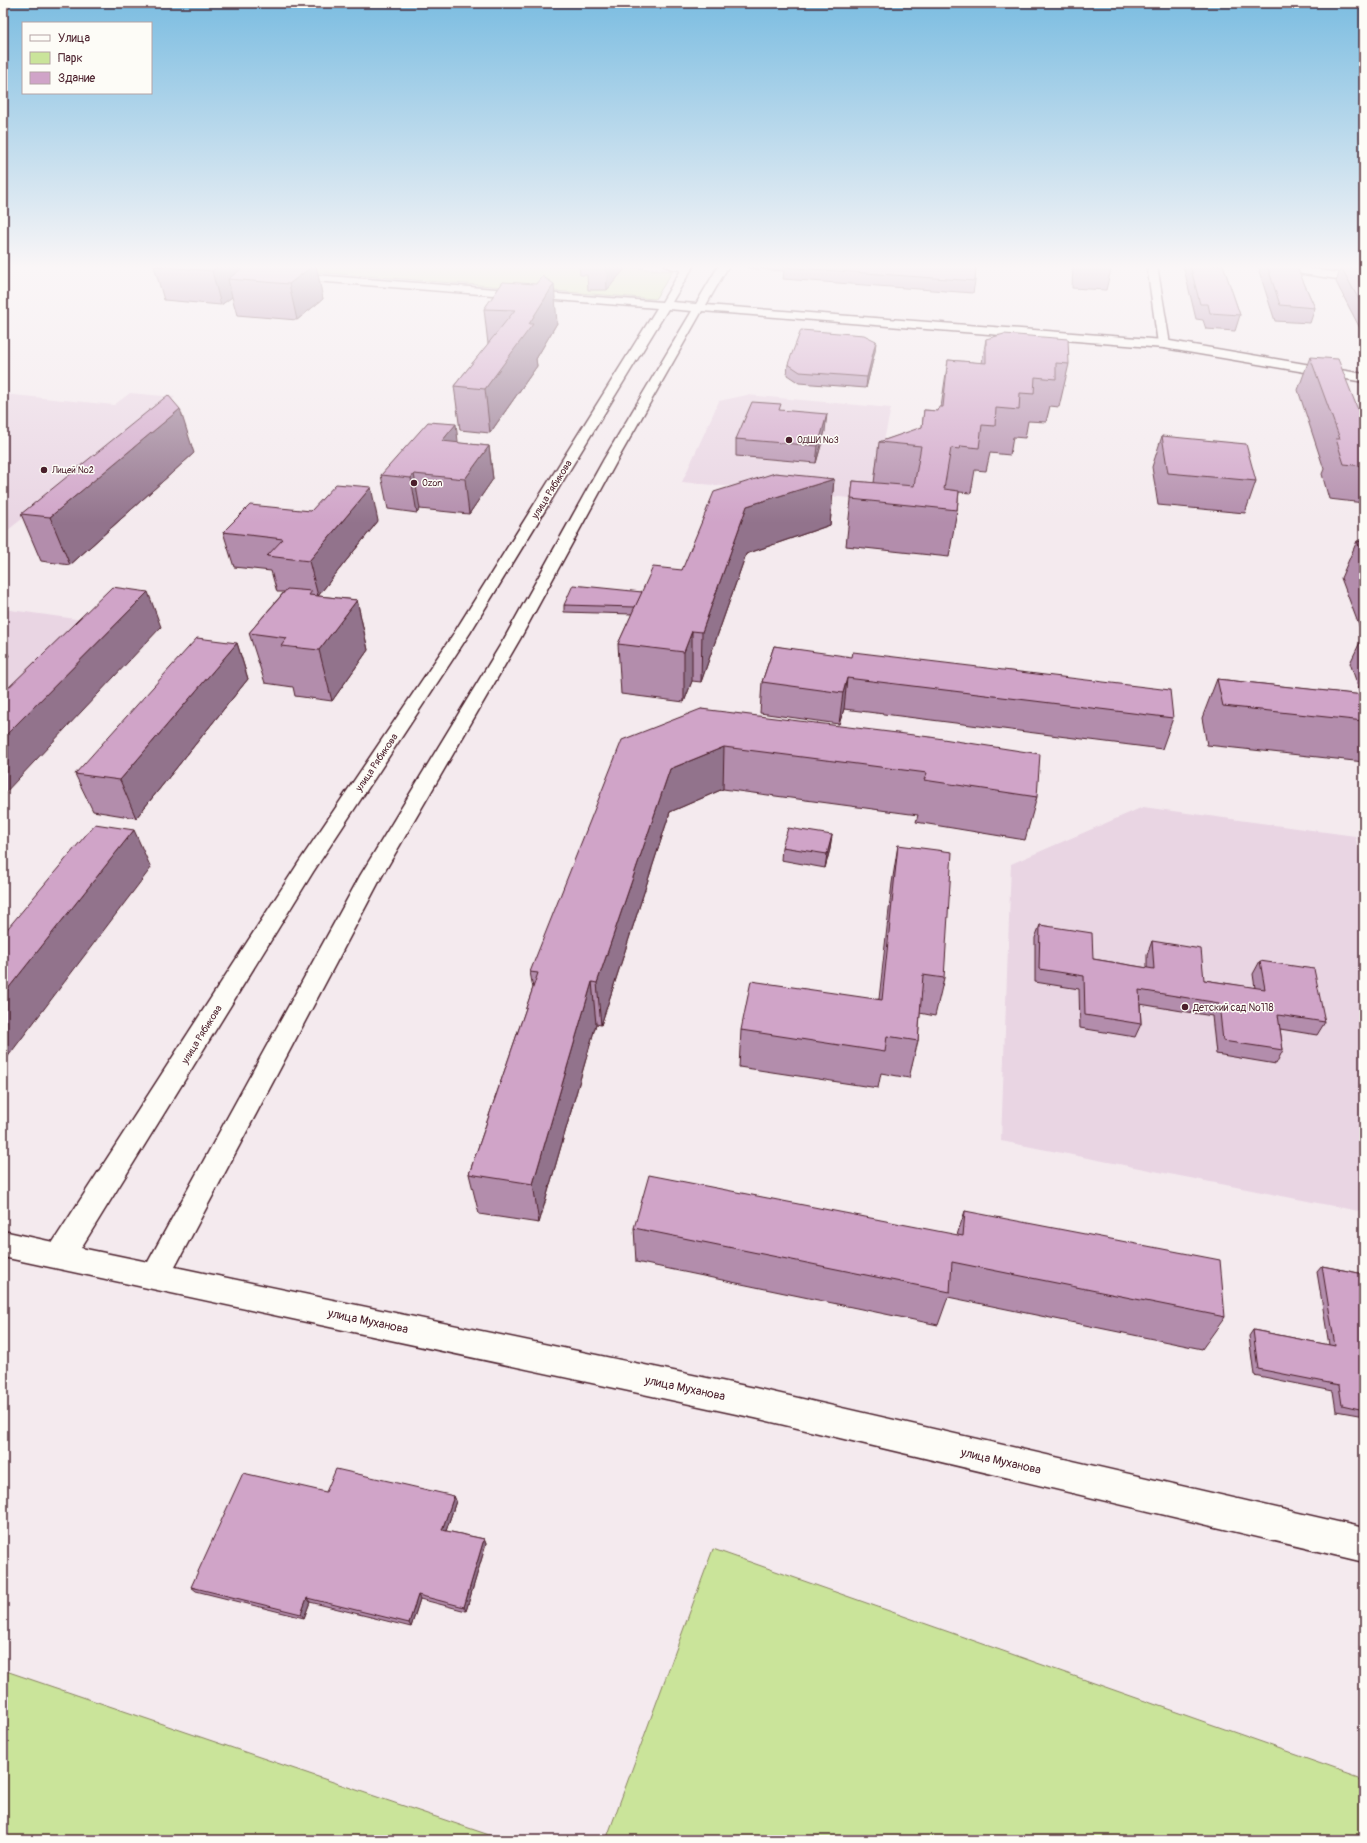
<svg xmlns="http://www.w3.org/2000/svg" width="1367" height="1843" viewBox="0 0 1367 1843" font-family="Pangolin,sans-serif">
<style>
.built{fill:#e9d5e3}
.green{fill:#cae49a;stroke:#8a8262}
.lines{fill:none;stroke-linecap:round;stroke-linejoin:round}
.street-casing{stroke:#4a1f2b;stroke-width:3}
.secondary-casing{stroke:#4a1f2b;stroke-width:3}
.street{fill:#fdfcf7;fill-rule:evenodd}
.secondary{fill:#fdfcf7;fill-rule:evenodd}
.wall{fill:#b38dac;stroke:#4a1f2b}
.shaded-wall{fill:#92738c;stroke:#4a1f2b}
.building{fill:#d0a4c8;stroke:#4a1f2b}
.poi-dot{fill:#4a1f2b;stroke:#fdfcf7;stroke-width:1.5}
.labels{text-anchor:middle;stroke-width:3;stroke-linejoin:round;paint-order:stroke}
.far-poi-label{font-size:9px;fill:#4a1f2b;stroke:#fdfcf7;text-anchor:start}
.street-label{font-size:10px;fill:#4a1f2b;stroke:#fdfcf7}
.poi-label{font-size:10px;fill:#4a1f2b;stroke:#fdfcf7;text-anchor:start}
.near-street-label{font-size:12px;fill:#4a1f2b;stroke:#fdfcf7}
</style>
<rect width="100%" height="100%" fill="#f4eaee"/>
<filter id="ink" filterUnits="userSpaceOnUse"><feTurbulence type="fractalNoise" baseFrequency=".025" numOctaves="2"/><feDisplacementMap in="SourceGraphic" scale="8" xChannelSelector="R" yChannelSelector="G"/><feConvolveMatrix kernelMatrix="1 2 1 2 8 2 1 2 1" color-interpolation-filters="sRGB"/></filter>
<g filter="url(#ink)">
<!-- built -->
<g class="built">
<polygon points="130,393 175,397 3,534 3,394 114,405"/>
<polygon points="747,395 891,408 871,500 682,482 719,401"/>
<polygon points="3,609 98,622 3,713"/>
<polygon points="1143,807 1355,836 1364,873 1364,1212 1001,1141 1011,864"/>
</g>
<!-- green -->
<g class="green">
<polygon points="226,265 600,265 673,271 655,299"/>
<polygon points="713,1549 1364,1778 1364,1840 606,1840"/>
<polygon points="3,1670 504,1840 3,1840"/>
</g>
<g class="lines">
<defs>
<g id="street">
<path d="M 664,265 L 692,265 L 693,267 C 688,272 670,270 664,265 Z"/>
<polygon points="1147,265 1157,265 1170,344 1164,348 1158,344"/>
<polygon points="1259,265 1287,265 1364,277 1364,283 1264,268"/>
</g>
<path id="secondary" d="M 684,265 L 694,265 L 672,302 L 696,304 L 719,265 L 729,265 L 706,305 L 1164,340 L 1364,374 L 1364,382 L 1164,348 L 702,311 L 618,459 L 520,639 L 382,876 L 175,1267 L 755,1388 L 1364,1528 L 1364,1562 L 755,1418 L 3,1257 L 3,1231 L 53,1242 L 299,862 L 454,633 L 657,308 L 289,279 L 284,276 L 289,273 L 662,302 ZM 668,309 L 692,311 L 604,459 L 504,639 L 360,876 L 148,1262 L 81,1248 L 313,872 L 470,633 Z"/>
</defs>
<!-- street casing -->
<use href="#street" class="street-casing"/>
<!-- secondary casing -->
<use href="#secondary" class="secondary-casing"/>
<!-- street -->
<use href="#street" class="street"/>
<!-- secondary -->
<use href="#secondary" class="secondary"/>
</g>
<!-- wall -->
<g class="wall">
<polygon points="316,265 323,299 297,320 237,315 232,297 221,305 164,300 154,266"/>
<polygon points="579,265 628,265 607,290 588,290 587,275 580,275"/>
<polygon points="748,265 976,265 975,281 973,293 783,279 784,271 748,268"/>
<polygon points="1073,265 1112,265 1106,290 1072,288"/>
<polygon points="1183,265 1223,265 1240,315 1235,331 1206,329 1203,320 1196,319"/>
<polygon points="1261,265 1296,265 1315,308 1310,323 1275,321 1259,271"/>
<polygon points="1341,267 1364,269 1364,336 1336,282"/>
<polygon points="503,282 557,323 536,359 537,366 490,433 460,430 454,386 488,344 484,309"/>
<polygon points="986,339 1069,364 1059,407 1050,406 1046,422 1028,421 1025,438 1013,437 1010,455 990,453 986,471 975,470 971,493 959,492 957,510 949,557 846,546 853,481 874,483 879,442 922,428 924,410 938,411 941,407 948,360 982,363"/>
<polygon points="876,341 875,351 866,388 799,383 787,375 788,364"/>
<polygon points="1310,357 1364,425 1364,503 1329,499 1322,474 1324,469 1298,390"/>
<polygon points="825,431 816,463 736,456 736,439"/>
<polygon points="1162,436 1256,481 1245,513 1158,505 1152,467"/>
<polygon points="458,443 489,446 493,479 469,514 420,509 417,513 388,509 381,475"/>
<polygon points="194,453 70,565 41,561 21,514"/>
<polygon points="834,479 830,525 746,554 701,682 692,681 684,702 621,694 618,644 632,614 564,612 564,605 642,592 682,570"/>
<polygon points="378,521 318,596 357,600 368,650 332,701 295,696 293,687 265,683 249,633 284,592 277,592 271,571 234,567 223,532"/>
<polygon points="1357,541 1364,542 1364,762 1207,745 1202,718 1217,679 1361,695 1350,663 1363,636 1341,578"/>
<polygon points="237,643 248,679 136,818 93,811 75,774"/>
<polygon points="774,646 1173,718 1162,749 844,709 839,724 760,713 762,682"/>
<polygon points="701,709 1037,797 1025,840 916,822 918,815 723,789 670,812 601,1025 596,1024 539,1223 479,1214 469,1174 533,988 530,972"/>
<polygon points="832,835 830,849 825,868 781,860 782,847"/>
<polygon points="898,845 944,978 935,1016 920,1013 918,1041 909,1078 881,1073 878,1088 739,1067 741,1030 879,999 892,883"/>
<polygon points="1040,925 1093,959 1147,968 1147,955 1152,941 1204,980 1255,988 1253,974 1260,961 1325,1022 1317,1035 1280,1029 1283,1050 1276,1064 1216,1054 1212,1016 1140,1004 1141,1024 1135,1037 1080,1028 1079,989 1035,982 1035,938"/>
<polygon points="965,1211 1225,1317 1202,1349 948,1297 938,1325 636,1262 634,1228 957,1235"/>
<polygon points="1322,1266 1364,1274 1364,1416 1336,1411 1333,1391 1254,1375 1249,1336 1253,1330 1329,1345 1317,1272"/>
<polygon points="454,1496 456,1501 446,1531 484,1539 486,1544 466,1611 420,1599 411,1627 310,1602 304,1618 196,1591 191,1587"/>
</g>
<!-- shaded-wall -->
<g class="shaded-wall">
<polygon points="220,265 255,265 228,279 232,297 221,305 212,271"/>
<polygon points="314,265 316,265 323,299 297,320 289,284"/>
<polygon points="606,265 628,265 607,290"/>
<polygon points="554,284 557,323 536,359 537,366 490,433 485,389 529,324"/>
<polygon points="876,341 875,351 866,388 867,377"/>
<polygon points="180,409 194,453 70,565 50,517"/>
<polygon points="827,414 825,431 816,463 818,446"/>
<polygon points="456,424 460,458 442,441"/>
<polygon points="489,446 493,479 469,514 465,479"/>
<polygon points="414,474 420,509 417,513 411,478"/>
<polygon points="834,479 830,525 746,554 701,682 702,632 747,506"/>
<polygon points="371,487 378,521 318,596 309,561"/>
<polygon points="148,592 161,627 3,795 3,738"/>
<polygon points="357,600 368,650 332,701 319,650"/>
<polygon points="692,631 692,681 684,702 684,652"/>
<polygon points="237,643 248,679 136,818 120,780"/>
<polygon points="3,644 9,656 3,661"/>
<polygon points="847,678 844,709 839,724 843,693"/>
<polygon points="724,747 723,789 670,812 601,1025 597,983 670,769"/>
<polygon points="134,830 151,868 3,1063 3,995"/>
<polygon points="832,835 830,849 825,868 827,854"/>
<polygon points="592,982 596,1024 539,1223 533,1184"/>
<polygon points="454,1496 456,1501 445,1534 442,1530"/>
<polygon points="484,1539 486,1544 466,1611 464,1607"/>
<polygon points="418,1595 420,1599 411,1627 409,1623"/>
<polygon points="307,1598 310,1602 304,1618 301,1614"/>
</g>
<!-- building -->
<g class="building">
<polygon points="155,265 220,265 212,271 154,266"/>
<polygon points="247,265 314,265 289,284 228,279"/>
<polygon points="785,265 976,265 975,281 784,267"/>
<polygon points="1190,265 1223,265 1240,315 1210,313 1208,304 1200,304"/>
<polygon points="1267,265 1296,265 1315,308 1280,305"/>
<polygon points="1341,267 1364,269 1364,309"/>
<polygon points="542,276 554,284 529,324 533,324 485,389 454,386 515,310 484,309 503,282 536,284"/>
<polygon points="801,330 864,335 876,341 867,377 800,372 788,364"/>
<polygon points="1004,334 1068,339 1069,364 1056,363 1056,379 1035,377 1034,394 1020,393 1019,410 996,408 995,426 982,425 979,448 961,446 960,449 951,448 944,489 959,491 957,510 851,499 853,481 914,486 921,446 879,442 922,427 924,410 938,411 939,407 943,407 948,360 986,363 986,339"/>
<polygon points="1310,357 1338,359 1364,425 1364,466 1344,464 1336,439 1340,439"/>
<polygon points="168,395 180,409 50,517 21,514"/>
<polygon points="752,402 781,404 779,410 827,414 818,446 736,439"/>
<polygon points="428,422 456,424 442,441 489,446 465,479 414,474 411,478 381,475"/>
<polygon points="1162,436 1246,444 1256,481 1168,473"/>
<polygon points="775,473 834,479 747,506 702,632 692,631 684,652 618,644 653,567 682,570 714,492"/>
<polygon points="336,484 371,487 309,561 267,556 283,539 223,532 250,505 311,511"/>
<polygon points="1357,541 1364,542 1364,559"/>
<polygon points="573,585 642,592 635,607 564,605"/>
<polygon points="112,587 148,592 3,738 3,693"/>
<polygon points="287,589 312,591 309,595 357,600 319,650 281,646 287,638 249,633"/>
<polygon points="197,638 237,643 120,780 75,774"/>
<polygon points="774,646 852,657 853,652 1170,690 1173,718 847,678 843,693 762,682"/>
<polygon points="1217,679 1364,695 1364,721 1223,706"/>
<polygon points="701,709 930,737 1040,754 1037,797 924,780 927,773 724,747 670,769 597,983 592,982 533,1184 469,1174 538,973 530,972 622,740"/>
<polygon points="95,824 134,830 3,995 3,934"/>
<polygon points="788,828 832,835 827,854 782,847"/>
<polygon points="898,845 952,852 944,978 923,975 918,1041 887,1036 885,1052 741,1030 751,981 882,1000"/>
<polygon points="1040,925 1092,933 1093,959 1154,969 1152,941 1201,949 1204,980 1265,989 1260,961 1314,969 1325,1022 1278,1015 1283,1050 1223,1041 1219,1003 1139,990 1141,1024 1085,1015 1084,976 1039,969"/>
<polygon points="649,1175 963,1236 965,1211 1220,1260 1225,1317 952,1262 950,1292 634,1228"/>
<polygon points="1322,1266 1364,1274 1364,1410 1342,1405 1339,1385 1258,1369 1253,1330 1335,1346"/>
<polygon points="336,1469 454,1496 442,1530 484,1539 464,1607 418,1595 409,1623 307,1598 301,1614 191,1587 243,1473 326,1492"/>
</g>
</g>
<!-- sky -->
<linearGradient id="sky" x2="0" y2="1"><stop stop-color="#7cbde1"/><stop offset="0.51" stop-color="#faf6f7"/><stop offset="1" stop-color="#faf6f7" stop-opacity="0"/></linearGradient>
<rect width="1367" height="523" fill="url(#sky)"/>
<!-- markers -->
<g class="poi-dot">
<circle cx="789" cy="440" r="4"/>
<circle cx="44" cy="470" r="4"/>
<circle cx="414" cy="483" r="4"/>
<circle cx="1185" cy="1007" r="4"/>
</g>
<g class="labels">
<!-- far-poi labels -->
<g class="far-poi-label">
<text x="797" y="443">ОДШИ №3</text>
<text x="52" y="473">Лицей №2</text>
<text x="422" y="486">Ozon</text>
</g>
<!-- street labels -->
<g class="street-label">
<text transform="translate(551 489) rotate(-58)" y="4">улица Рябикова</text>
<text transform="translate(376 762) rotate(-56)" y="4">улица Рябикова</text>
<text transform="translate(201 1034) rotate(-58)" y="4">улица Рябикова</text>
</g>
<!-- poi labels -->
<g class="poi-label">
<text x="1193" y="1011">Детский сад №118</text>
</g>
<!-- near-street labels -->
<g class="near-street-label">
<text transform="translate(368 1321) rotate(12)" y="4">улица Муханова</text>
<text transform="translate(685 1388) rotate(12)" y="4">улица Муханова</text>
<text transform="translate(1001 1461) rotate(13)" y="4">улица Муханова</text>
</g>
</g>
<!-- margin -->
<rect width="1367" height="1843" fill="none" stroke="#fdfcf7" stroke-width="16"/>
<rect x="8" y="8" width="1351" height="1827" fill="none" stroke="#4a1f2b" stroke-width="1.5" filter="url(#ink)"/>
<!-- legend -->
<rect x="22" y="22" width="130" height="72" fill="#fdfcf7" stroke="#b5a4a5"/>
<rect x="30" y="35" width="20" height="6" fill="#fdfcf7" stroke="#b5a4a5"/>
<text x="58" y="42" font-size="12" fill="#4a1f2b">Улица</text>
<rect x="30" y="52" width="20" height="12" fill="#cae49a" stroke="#b5a4a5"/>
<text x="58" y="62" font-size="12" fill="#4a1f2b">Парк</text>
<rect x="30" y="72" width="20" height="12" fill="#d0a4c8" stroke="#b5a4a5"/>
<text x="58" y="82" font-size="12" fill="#4a1f2b">Здание</text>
</svg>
